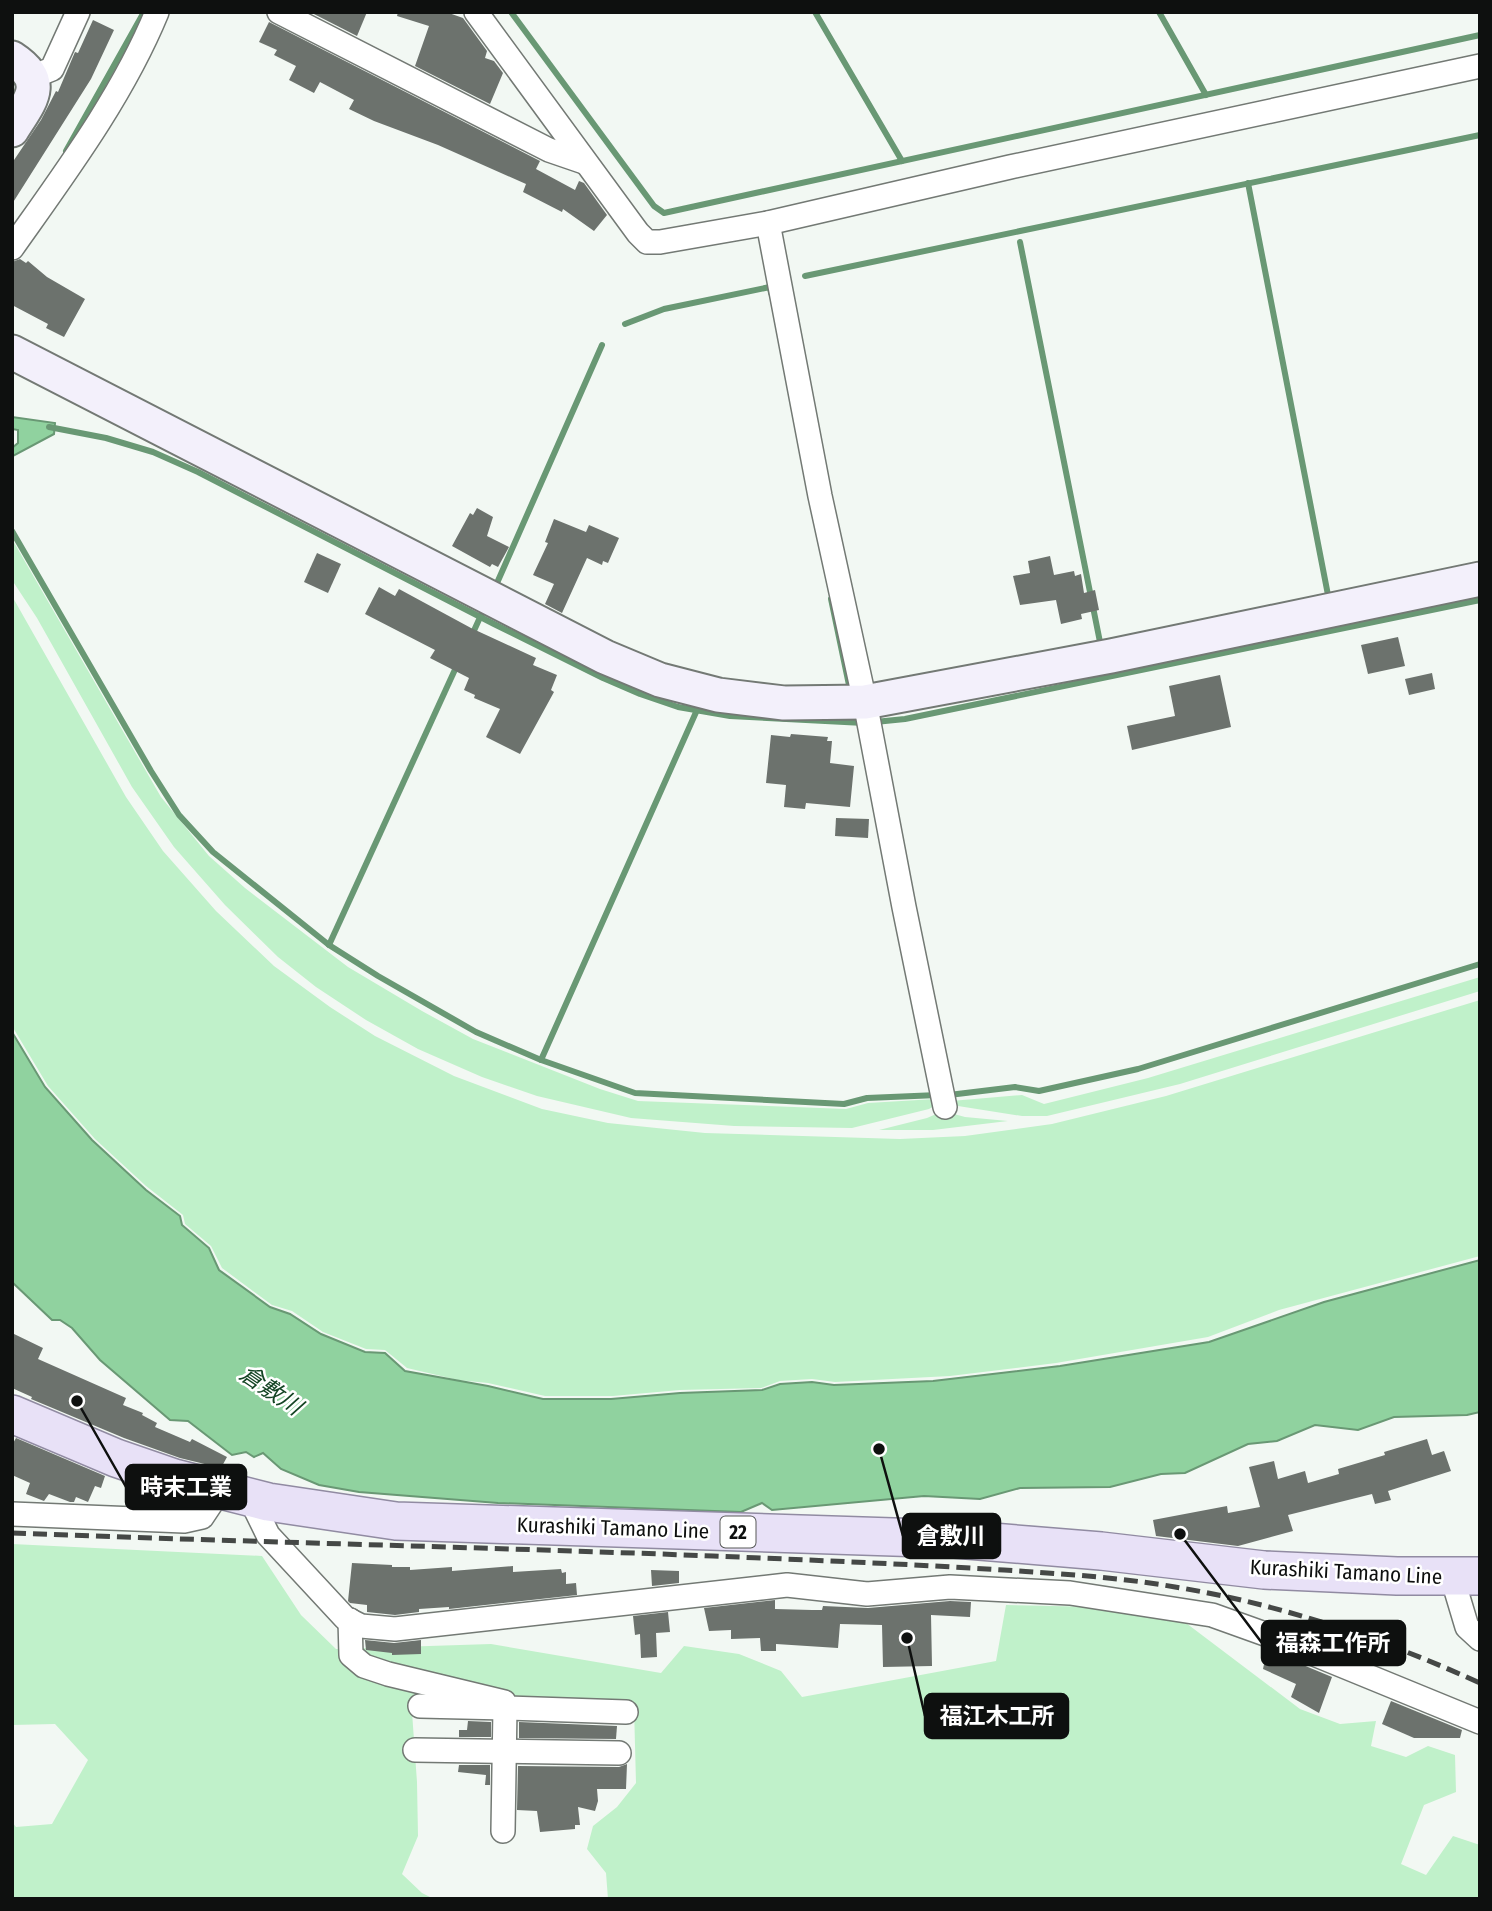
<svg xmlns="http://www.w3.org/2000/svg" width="1492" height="1911" viewBox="0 0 1492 1911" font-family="'Fira Sans Condensed','Noto Sans JP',sans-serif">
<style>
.green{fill:#c0f1ca}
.water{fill:#90d29f;stroke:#699874;stroke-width:2}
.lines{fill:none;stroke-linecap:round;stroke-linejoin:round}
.stream{stroke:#699874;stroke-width:6}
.building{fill:#6c726d}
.street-casing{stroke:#737974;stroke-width:26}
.secondary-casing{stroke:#737974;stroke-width:37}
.primary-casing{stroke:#918ba2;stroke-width:40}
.street{stroke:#fff;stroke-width:23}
.secondary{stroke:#f3f0fb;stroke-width:33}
.primary{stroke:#e8e1f7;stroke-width:37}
.rail{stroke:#454846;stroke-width:5;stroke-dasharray:14 7;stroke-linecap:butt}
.labels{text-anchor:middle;stroke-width:5;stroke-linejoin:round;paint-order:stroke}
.shield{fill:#fff;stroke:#565857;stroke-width:2}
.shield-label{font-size:19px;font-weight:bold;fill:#0e100f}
.street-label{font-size:21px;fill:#0e100f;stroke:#fff}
.water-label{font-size:23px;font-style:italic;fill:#144524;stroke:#fff}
.leader{fill:none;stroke:#0e100f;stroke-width:2.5}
.callout-dot{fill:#0e100f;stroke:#fff;stroke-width:2.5}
.callout{fill:#0e100f;stroke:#0e100f;stroke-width:2.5}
.callout-label{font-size:23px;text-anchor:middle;font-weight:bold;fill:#fff}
</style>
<rect width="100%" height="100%" fill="#f2f8f3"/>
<!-- green -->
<g class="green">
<polygon points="12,539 161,797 209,856 245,888 348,967 422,1011 473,1039 600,1089 638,1101 846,1109 868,1103 935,1099 936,1105 929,1109 852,1128 734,1126 631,1118 537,1096 482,1077 418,1049 366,1020 316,987 278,957 225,905 174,847 132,787 37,618 12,580"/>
<polygon points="12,596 126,797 163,851 216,911 274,966 330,1007 375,1036 454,1076 542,1109 608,1123 705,1133 900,1139 965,1136 1052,1124 1166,1096 1480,1000 1480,1256 1279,1310 1208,1337 1056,1363 950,1376 835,1382 812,1379 780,1381 761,1388 680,1390 613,1396 545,1396 488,1383 458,1380 407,1368 385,1350 366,1349 323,1332 292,1311 272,1305 222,1268 211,1246 185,1224 183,1215 146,1186 95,1139 48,1086 12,1026"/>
<polygon points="1480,977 1480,991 1180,1084 1047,1116 1022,1116 958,1106 951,1101 1022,1095 1044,1104 1148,1078"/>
<polygon points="943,1111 965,1117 1008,1121 933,1130 879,1130 927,1118"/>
<polygon points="12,1544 262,1556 301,1615 336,1649 491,1644 661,1673 684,1646 739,1654 781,1671 802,1697 996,1661 1006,1605 1098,1607 1186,1623 1300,1709 1340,1724 1376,1721 1371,1746 1406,1757 1428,1746 1455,1755 1456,1792 1424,1805 1401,1864 1426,1875 1453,1836 1480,1845 1480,1899 608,1899 606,1873 587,1849 593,1826 617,1807 636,1783 634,1707 411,1698 417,1782 418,1836 402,1874 422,1893 434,1899 12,1899 12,1822 16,1827 52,1824 88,1760 55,1724 12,1725"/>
</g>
<!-- water -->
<g class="water">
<polygon points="12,417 55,423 54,434 13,456 12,448 18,443 18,430 12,429"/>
<polygon points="12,1032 45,1087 92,1140 146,1190 180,1216 182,1225 209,1248 219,1270 270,1307 290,1314 321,1334 365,1352 385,1353 405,1371 488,1386 543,1399 611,1399 680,1393 762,1390 780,1384 812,1382 834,1385 933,1381 1060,1366 1209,1342 1324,1302 1480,1260 1480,1412 1467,1415 1394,1417 1358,1430 1315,1425 1277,1441 1248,1444 1185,1473 1161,1474 1110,1487 1020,1488 980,1499 924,1496 772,1510 762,1503 741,1512 498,1503 359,1492 319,1485 281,1469 263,1453 254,1457 246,1452 232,1455 188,1421 170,1420 100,1360 72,1328 60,1320 52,1320 12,1282"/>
</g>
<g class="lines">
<!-- stream -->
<g class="stream">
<polyline points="511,12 654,206 664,213 1480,35"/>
<polyline points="815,12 902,161"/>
<polyline points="1159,12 1206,95"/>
<polyline points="66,151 144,12"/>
<polyline points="1248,183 1328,595"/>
<polyline points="1020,242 1100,642"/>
<polyline points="805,276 1480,135"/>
<polyline points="625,324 664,309 770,287 771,293"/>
<polyline points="49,427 106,438 153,452 198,472 494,624 603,678 640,694 678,707 730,716 864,723"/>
<polyline points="12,531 151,771 179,815 213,852 329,945 378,976 476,1032 541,1060 635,1093 844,1104 867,1098 938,1095"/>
<polyline points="497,583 602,345"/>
<polyline points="831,599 850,690"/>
<polyline points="472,635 482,613"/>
<polyline points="875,722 905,719 1480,600"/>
<polyline points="329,945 458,663"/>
<polyline points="541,1060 697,710"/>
<polyline points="949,1095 1015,1087 1039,1091 1138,1069 1480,964"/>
</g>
</g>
<!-- building -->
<g class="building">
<polygon points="310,12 367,12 357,36"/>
<polygon points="398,12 446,12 463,18 487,51 485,58 494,61 503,73 490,104 415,66 429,26 397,16"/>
<polygon points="93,20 114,30 91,79 12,204 12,163 41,120 56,91 58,92 75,52 78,53"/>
<polygon points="269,22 540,161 536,169 575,190 579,181 584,183 607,215 594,231 563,209 562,212 523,192 526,184 438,145 374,121 349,109 354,100 320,82 314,93 289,80 296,66 274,55 277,50 259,42"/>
<polygon points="20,259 26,263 28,261 47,277 85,299 64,337 46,328 48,324 12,305 12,262"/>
<polygon points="477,508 493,517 487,536 509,547 498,567 492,564 490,567 452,546 470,513 473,515"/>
<polygon points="554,519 586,532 589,525 619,538 608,563 603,561 602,565 587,558 562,613 545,604 554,584 533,575 548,543 545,542"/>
<polygon points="317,553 341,564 328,593 304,582"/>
<polygon points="1050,556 1054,575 1074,571 1075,576 1081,574 1084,593 1095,590 1099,610 1081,614 1082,619 1061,624 1056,600 1020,605 1013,576 1030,573 1028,561"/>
<polygon points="379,587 395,596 399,589 471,628 536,658 533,665 557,675 551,690 554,692 520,754 486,737 500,709 474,698 475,695 464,690 469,678 430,658 435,650 365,614"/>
<polygon points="1398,637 1405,666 1368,674 1361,645"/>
<polygon points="1432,673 1435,689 1409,695 1405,679"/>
<polygon points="1220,675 1231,727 1132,750 1127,726 1175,716 1169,686"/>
<polygon points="791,734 828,737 827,741 832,741 830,763 854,766 850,807 806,803 805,809 784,807 786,785 766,783 771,735 790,737"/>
<polygon points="836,818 869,819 868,838 835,836"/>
<polygon points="12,1333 43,1348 38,1359 126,1398 123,1405 143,1413 142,1415 157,1423 155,1427 190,1442 192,1439 227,1457 221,1468 180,1458 124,1438 31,1399 32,1397 12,1388"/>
<polygon points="16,1438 105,1476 101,1488 95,1486 88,1502 76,1497 74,1502 70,1502 49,1494 44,1501 26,1494 30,1483 12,1475 12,1445"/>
<polygon points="1427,1439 1432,1455 1444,1451 1451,1471 1388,1491 1391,1500 1375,1504 1372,1494 1288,1515 1293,1531 1238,1546 1156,1536 1153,1520 1227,1506 1228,1513 1260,1507 1249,1467 1274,1461 1278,1479 1305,1471 1308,1483 1339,1474 1338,1469 1385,1455 1384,1452"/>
<polygon points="352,1563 392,1565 392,1567 410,1567 410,1570 452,1567 452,1571 513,1566 513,1572 561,1569 562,1573 566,1572 566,1584 576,1583 577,1595 449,1609 449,1607 419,1609 419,1612 395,1615 367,1612 367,1605 350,1603 348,1601"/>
<polygon points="651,1570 679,1571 679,1583 652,1586"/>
<polygon points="775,1600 775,1609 812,1610 822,1610 823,1606 868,1608 950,1601 971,1602 970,1617 931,1615 932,1666 883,1667 882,1625 840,1624 838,1648 776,1644 776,1651 761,1651 760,1638 731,1639 731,1630 709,1631 704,1608"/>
<polygon points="668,1612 670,1632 656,1633 657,1657 641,1658 640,1634 635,1635 633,1616"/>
<polygon points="365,1640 394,1643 421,1640 421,1654 392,1655 392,1653 366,1650"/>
<polygon points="1267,1650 1332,1677 1319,1713 1291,1697 1296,1684 1263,1669"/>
<polygon points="1391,1701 1462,1730 1460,1738 1414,1738 1382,1724"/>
<polygon points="468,1721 491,1722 491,1737 459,1737 459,1730 467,1730"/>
<polygon points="519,1722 617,1726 616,1739 519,1738"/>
<polygon points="627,1764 626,1789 597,1789 598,1801 595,1811 578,1807 580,1825 575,1825 575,1829 540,1832 537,1811 517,1810 518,1766 619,1767"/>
<polygon points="459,1765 490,1765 490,1785 485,1785 486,1775 458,1772"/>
</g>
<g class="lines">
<defs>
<g id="street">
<polyline points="279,12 549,150 584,162"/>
<polyline points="476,12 638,233 647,242 660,242 768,223 1010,167 1480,66"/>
<polyline points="32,77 52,69 78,12"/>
<polyline points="768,223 820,496 865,702 904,907 945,1107"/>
<path d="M 12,248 C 65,173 122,97 157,12"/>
<polyline points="250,1498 268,1535 345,1618 361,1626 395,1629 787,1585 867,1594 950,1587 1070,1593 1212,1615 1265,1634 1480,1722"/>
<polyline points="12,1514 184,1521 202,1517 220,1490"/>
<polyline points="1452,1577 1467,1627 1480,1639"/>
<polyline points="350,1620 351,1655 364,1666 388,1674 504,1702 505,1708 626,1712"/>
<polyline points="420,1706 505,1708 503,1831"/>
<polyline points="415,1750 619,1753"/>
</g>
<g id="secondary">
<path d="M 12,58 C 49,82 30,101 12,130"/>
<polyline points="12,352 605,657 660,680 718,695 784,703 865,702 1111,656 1480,579"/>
</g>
<polyline id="primary" points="12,1414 116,1458 174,1478 268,1502 396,1521 955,1539 1101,1551 1264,1570 1397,1576 1480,1576"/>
</defs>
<!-- street casing -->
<use href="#street" class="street-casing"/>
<!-- secondary casing -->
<use href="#secondary" class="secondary-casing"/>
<!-- primary casing -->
<use href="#primary" class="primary-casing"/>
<!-- street -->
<use href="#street" class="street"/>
<!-- secondary -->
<use href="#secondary" class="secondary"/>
<!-- primary -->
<use href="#primary" class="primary"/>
<!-- rail -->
<path class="rail" d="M 12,1533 C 246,1542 480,1547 713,1556 C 810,1560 907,1564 1004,1570 C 1061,1574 1118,1577 1175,1587 C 1280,1604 1383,1639 1480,1683"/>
</g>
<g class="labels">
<!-- shield labels -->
<rect class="shield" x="720.5" y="1516.5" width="35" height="31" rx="5"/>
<g class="shield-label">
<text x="738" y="1539">22</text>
</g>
<!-- street labels -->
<g class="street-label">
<text transform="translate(613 1528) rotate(2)" y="7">Kurashiki Tamano Line</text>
<text transform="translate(1346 1572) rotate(3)" y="7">Kurashiki Tamano Line</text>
</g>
<!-- water labels -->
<g class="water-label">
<text transform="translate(271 1390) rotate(34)" y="8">倉敷川</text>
</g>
</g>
<!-- callouts -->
<path class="leader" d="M77 1401L126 1487M879 1449L903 1536M1180 1534L1262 1643M907 1638L925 1716"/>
<g class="callout-dot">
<circle cx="77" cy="1401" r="7"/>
<circle cx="879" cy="1449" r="7"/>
<circle cx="1180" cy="1534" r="7"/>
<circle cx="907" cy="1638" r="7"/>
</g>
<g class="callout">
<rect x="126" y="1465" width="120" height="44" rx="7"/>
<rect x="903" y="1514" width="97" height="44" rx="7"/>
<rect x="1262" y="1621" width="143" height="44" rx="7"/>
<rect x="925" y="1694" width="143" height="44" rx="7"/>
</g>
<g class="callout-label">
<text x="186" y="1495">時末工業</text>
<text x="951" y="1544">倉敷川</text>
<text x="1333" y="1651">福森工作所</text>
<text x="997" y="1724">福江木工所</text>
</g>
<!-- border -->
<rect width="1492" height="1911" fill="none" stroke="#0e100f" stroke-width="28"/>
</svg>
